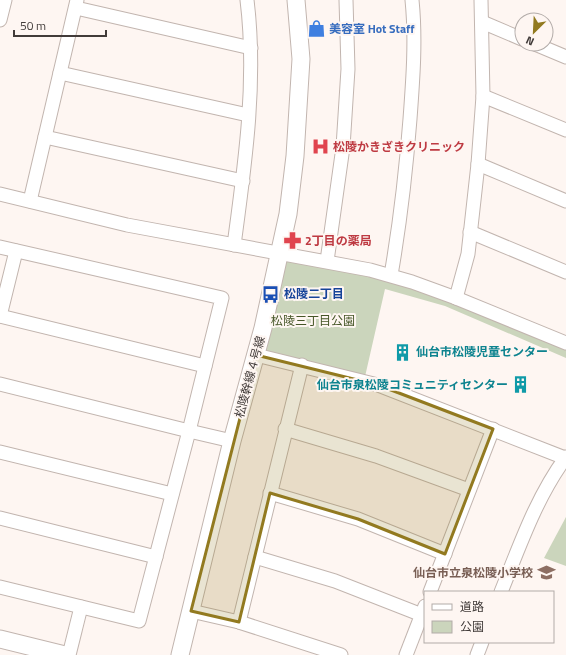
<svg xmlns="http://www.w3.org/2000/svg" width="566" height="655" viewBox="0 0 566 655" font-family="'Titillium Web','Noto Sans JP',sans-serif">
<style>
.green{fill:#cbd5bc}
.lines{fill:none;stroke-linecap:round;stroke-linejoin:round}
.minor-casing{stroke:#c2b5af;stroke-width:15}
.tertiary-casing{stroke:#c2b5af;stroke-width:19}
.minor{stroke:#fff;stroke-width:13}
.tertiary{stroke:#fff;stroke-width:17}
.marked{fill:#927a20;fill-opacity:0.2;stroke:#927a20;stroke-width:3;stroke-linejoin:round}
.labels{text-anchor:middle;stroke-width:4;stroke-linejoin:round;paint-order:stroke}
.shop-label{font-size:12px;font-weight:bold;fill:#366cbe;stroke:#fef6f2;text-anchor:start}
.health-label{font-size:12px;font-weight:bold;fill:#be3a42;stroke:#fef6f2;text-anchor:start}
.transit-label{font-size:12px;font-weight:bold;fill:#164399;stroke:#fef6f2;text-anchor:start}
.park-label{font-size:12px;fill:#465627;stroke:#fef6f2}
.culture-label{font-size:12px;font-weight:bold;fill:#0d838f;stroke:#fef6f2;text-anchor:start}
.street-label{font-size:12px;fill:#413b39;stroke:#fef6f2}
.education-label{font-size:12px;font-weight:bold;fill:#785e54;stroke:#fef6f2;text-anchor:end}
</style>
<rect width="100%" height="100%" fill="#fef6f2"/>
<!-- green -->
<g class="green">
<polygon points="279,254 370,270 566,343 566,358 445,306 385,289 364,381 256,355"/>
<polygon points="566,517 566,566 544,558"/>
</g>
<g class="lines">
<defs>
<g id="minor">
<polyline points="76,8 251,48"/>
<polyline points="0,20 5,0"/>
<polyline points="482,22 522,39"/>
<polyline points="535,44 566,57"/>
<polyline points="60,73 248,115"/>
<polyline points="483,96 566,130"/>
<polyline points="45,137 243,181"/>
<polyline points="478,164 566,201"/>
<polyline points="0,194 127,225 370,270 412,282 456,298 566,343"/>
<polyline points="30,201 77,0"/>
<polyline points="470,232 566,272"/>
<path d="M 234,245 C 245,164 257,81 247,0"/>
<polyline points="0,247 222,298 189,431 232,441"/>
<polyline points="327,261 343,147 348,69 346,0"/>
<path d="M 391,275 C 400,223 406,171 410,119 C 413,79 416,39 412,0"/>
<polyline points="456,298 468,254 478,164 483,96 481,0"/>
<polyline points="0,316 205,366"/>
<polyline points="0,316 16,251"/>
<polyline points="256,355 378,385 565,458"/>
<polyline points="0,384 189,431 139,621 0,587"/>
<polyline points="285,429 376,456 469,490"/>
<polyline points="0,452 172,494"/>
<polyline points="270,493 358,519 445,554"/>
<polyline points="0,518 156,557"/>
<polyline points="255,557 335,581 422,615"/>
<polyline points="430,592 493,429"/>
<path d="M 501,592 C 520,545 536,498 566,457"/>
<polyline points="191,611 239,622 341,655"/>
<polyline points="239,622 302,365"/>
<polyline points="69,655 81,607"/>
<polyline points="406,655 425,606"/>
<polyline points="477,655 482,642"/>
</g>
<g id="tertiary">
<polyline points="0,639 65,655"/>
<polyline points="180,655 232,441 263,328 288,214 295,156 301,59 296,0"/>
</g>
</defs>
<!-- minor casing -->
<use href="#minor" class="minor-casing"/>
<!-- tertiary casing -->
<use href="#tertiary" class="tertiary-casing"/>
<!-- minor -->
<use href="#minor" class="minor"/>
<!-- tertiary -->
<use href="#tertiary" class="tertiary"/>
</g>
<!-- marked area -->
<path class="marked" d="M 256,355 L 378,385 L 493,429 L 445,554 L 358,519 L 270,493 L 239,622 L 191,611 Z"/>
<!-- icons -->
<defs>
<symbol id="shop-bare" viewBox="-9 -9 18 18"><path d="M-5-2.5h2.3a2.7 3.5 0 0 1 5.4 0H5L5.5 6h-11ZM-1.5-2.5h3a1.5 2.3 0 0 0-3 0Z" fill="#3f7fe0" stroke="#fef6f2" stroke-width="2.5" paint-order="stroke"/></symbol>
<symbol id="hospital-bare" viewBox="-9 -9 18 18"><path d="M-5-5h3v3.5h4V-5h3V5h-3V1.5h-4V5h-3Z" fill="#e0444e" stroke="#fef6f2" stroke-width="2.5" paint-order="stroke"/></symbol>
<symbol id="pharmacy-bare" viewBox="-9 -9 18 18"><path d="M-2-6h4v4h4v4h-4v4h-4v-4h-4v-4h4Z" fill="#e0444e" stroke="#fef6f2" stroke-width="2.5" paint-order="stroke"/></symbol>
<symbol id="bus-bare" viewBox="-9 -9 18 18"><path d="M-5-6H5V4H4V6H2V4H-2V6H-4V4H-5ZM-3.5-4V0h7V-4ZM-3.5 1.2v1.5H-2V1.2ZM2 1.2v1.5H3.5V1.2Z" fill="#1a4fb4" stroke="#fef6f2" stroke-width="2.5" paint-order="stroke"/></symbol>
<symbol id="building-bare" viewBox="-9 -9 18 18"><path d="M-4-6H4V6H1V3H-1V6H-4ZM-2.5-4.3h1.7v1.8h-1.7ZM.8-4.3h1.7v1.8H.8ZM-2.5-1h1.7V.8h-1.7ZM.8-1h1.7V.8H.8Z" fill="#0f9aa8" stroke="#fef6f2" stroke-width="2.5" paint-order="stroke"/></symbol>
<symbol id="school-bare" viewBox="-9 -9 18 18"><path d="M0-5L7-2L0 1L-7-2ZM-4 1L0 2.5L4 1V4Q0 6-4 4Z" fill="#8d6e63" stroke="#fef6f2" stroke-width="2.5" paint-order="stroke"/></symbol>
</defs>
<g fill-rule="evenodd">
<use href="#shop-bare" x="304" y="16" width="25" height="25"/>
<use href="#hospital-bare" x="308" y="134" width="25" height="25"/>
<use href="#pharmacy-bare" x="280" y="228" width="25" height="25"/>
<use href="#bus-bare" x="258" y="282" width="25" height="25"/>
<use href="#building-bare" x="390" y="340" width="25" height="25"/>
<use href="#building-bare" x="508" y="372" width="25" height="25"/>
<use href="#school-bare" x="534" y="560" width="25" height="25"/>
</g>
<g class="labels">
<!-- shop labels -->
<g class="shop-label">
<text x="329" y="33">美容室 Hot Staff</text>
</g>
<!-- health labels -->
<g class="health-label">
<text x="333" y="151">松陵かきざきクリニック</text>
<text x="305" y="245">2丁目の薬局</text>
</g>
<!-- transit labels -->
<g class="transit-label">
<text x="284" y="298">松陵二丁目</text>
</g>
<!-- park labels -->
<g class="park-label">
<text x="313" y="325">松陵三丁目公園</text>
</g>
<!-- culture labels -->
<g class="culture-label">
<text x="416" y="356">仙台市松陵児童センター</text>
<text x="508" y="389" text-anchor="end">仙台市泉松陵コミュニティセンター</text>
</g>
<!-- street labels -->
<g class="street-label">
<text transform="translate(250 377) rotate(-75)" y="4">松陵幹線４号線</text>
</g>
<!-- education labels -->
<g class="education-label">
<text x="533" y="577">仙台市立泉松陵小学校</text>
</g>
</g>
<!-- legend -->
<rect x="424" y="591" width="130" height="52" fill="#fef6f2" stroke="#b2aba8"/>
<rect x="432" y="604" width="20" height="6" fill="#ffffff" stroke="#b2aba8"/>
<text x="460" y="611" font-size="12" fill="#413b39">道路</text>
<rect x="432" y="621" width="20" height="12" fill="#cbd5bc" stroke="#b2aba8"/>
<text x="460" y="631" font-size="12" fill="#413b39">公園</text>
<!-- north arrow -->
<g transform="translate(534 32) rotate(204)"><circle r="19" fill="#fef6f2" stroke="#b2aba8"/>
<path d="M0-3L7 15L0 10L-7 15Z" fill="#927a20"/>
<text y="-6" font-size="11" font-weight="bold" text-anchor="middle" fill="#413b39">N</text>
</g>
<!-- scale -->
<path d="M14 30v6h92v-6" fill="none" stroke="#413b39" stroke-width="2"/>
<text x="20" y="30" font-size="12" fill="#413b39" stroke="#fef6f2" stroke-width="3" paint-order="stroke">50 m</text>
</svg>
